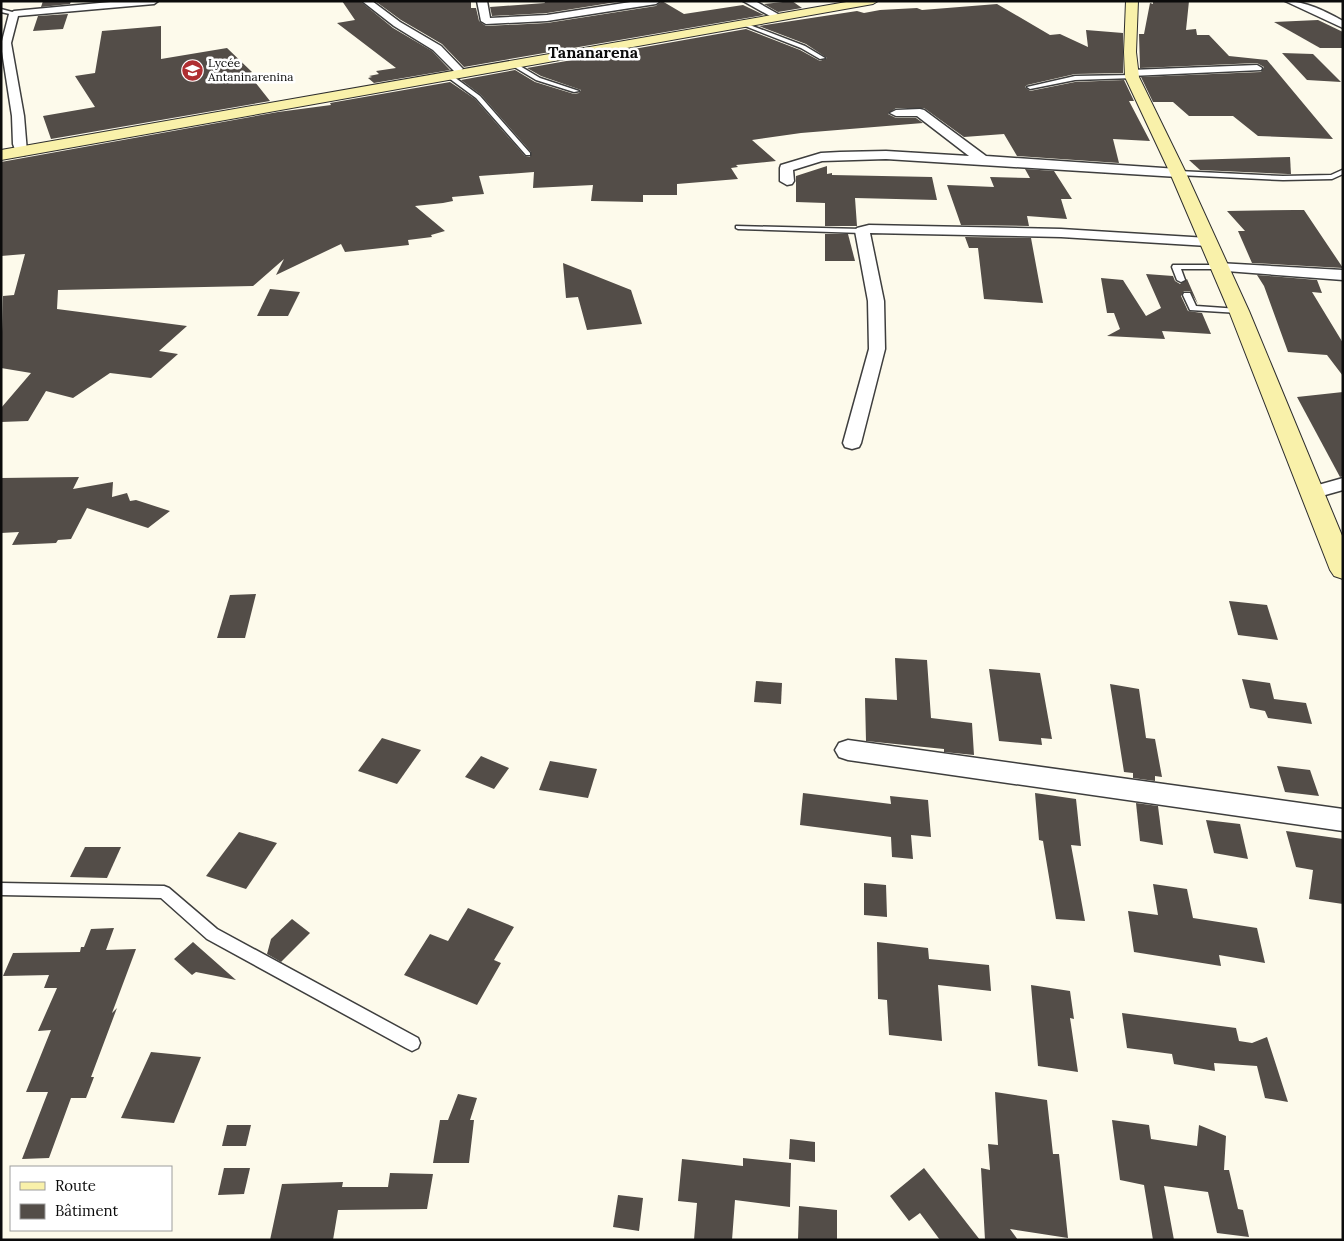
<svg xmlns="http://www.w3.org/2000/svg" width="1344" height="1241" viewBox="0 0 1344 1241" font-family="Lora,serif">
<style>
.building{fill:#534d48}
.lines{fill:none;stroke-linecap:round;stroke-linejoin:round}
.lane-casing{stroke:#3e3e3e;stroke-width:3}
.street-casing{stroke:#3e3e3e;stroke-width:3}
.secondary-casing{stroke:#2d2d2d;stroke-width:2}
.lane{fill:#fff;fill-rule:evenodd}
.street{fill:#fff;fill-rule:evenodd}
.secondary{fill:#f9f1aa;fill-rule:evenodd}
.labels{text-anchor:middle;stroke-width:5;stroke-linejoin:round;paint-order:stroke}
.far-poi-label{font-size:12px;fill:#0b0b0b;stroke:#fff;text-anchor:start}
.far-district-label{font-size:16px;font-weight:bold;fill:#0b0b0b;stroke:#fff}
</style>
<rect width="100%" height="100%" fill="#fdfaeb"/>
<!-- building -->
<g class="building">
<polygon points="43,1 71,1 70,4 41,7"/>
<polygon points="342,1 360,1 393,28 432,51 450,70 374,83 368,78 372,77 369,76 379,74 376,71 396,68 337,23 355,20"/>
<polygon points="375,1 471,1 471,8 476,8 479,21 486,26 547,23 656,6 662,1 684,14 743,5 764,15 464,67 442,44 401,20"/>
<polygon points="544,1 623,1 547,13 492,16 490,7 545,3"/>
<polygon points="792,1 802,8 778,12 764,4"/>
<polygon points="1153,1 1189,1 1186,30 1196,29 1197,35 1209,35 1229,56 1267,60 1333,139 1258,136 1233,116 1189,116 1173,102 1153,102 1141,77 1261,72 1264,67 1257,63 1140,68 1139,34 1144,34 1150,3 1153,4"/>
<polygon points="997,4 1050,35 1060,34 1088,47 1086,30 1123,33 1123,73 1075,74 1027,85 1025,87 1030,91 1075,82 1124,80 1134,101 1129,101 1150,141 1113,139 1119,163 1017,156 1004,134 964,137 924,108 896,108 888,114 896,118 916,118 923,123 801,133 752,140 776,161 736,165 738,167 731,168 738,179 677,184 677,195 643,195 643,202 591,201 593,185 533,188 534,172 479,176 484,194 452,197 453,201 443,203 415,206 445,231 431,235 432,237 408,240 409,245 345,252 341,244 276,275 284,259 253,286 58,290 57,309 187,326 159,351 178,354 151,378 110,373 73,398 46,391 28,421 1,422 1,408 31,373 1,368 3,296 14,295 25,254 1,256 1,162 278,112 331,105 330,103 450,82 475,99 525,156 530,157 531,152 481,95 461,80 515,70 535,82 574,94 579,93 581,90 541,76 527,68 746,29 800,50 820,61 827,58 806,44 759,26 857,11 864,13 880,10 917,8 922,10"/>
<polygon points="68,14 63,29 33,31 38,16"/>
<polygon points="1318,20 1343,32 1343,48 1320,48 1274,22"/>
<polygon points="161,26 161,59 227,48 252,72 248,73 270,101 51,139 43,116 95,107 75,76 95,73 102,31"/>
<polygon points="1282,53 1313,54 1341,82 1307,80"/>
<polygon points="1290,157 1291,174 1288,174 1200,170 1189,160"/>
<polygon points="827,166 827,174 832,173 832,175 932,177 937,200 855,198 857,226 825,226 825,203 796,202 796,176"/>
<polygon points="1025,169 1054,171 1072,199 1061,199 1067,219 1027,216 1029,226 961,225 947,185 994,187 990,177 1030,178"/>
<polygon points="1295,210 1304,210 1343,268 1252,263 1238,231 1245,231 1227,211"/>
<polygon points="825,234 848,234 855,261 825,261"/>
<polygon points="965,237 1031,238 1043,303 984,299 978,248 969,248"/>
<polygon points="563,263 631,290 642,324 587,330 578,297 566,298"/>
<polygon points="1146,274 1173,276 1175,281 1180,284 1187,279 1198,304 1190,291 1184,291 1181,296 1188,311 1202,313 1211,334 1162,331 1165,339 1107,336 1120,329 1114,313 1107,313 1101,278 1123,280 1146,316 1161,308"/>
<polygon points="1257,275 1317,280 1322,293 1312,292 1343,343 1343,376 1327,355 1288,352 1264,286"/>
<polygon points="270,289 300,292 288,316 257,316"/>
<polygon points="1343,392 1343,476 1340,477 1297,397"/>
<polygon points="79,477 73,489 113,482 112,497 127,493 130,501 136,500 170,511 148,528 87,508 71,539 58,540 56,543 12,545 19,532 1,533 1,478"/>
<polygon points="256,594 245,638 217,638 230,595"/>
<polygon points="1229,601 1267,605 1278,640 1238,635"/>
<polygon points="895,658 927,660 931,718 972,723 974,755 944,752 944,749 866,741 865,698 897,700"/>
<polygon points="989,669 1040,673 1052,739 1041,738 1042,745 999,741"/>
<polygon points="1242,679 1270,683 1274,699 1306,703 1312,724 1268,718 1265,711 1250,708"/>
<polygon points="756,681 782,683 781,704 754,702"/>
<polygon points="1110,684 1139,689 1146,738 1155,739 1162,777 1155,776 1155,781 1133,778 1133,773 1124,772"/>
<polygon points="382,738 421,750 397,784 358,771"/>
<polygon points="481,756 509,768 494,789 465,777"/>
<polygon points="550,761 597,769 588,798 539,790"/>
<polygon points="1277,766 1310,770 1319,796 1285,792"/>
<polygon points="803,793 891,804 890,796 928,800 931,837 911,835 913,859 892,857 891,837 800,825"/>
<polygon points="1035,793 1076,799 1081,846 1071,845 1085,921 1056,919 1043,841 1039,840"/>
<polygon points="1136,803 1158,806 1163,845 1140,841"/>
<polygon points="1206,820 1240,824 1248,859 1214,853"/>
<polygon points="1286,831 1343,839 1343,904 1309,899 1313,870 1296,867"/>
<polygon points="239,832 277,843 246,889 206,876"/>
<polygon points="85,847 121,847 107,878 70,877"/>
<polygon points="864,883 886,885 887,917 864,915"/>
<polygon points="1153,884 1187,889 1193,918 1257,928 1265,963 1219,955 1221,966 1134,952 1128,911 1158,915"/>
<polygon points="468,908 514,927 494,960 501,963 477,1005 404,975 430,934 448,941"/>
<polygon points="292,919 310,933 281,962 267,954 271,939"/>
<polygon points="114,928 106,950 136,949 112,1013 117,1008 91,1077 94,1077 86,1098 71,1098 49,1158 22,1159 48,1092 26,1092 51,1030 38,1031 57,988 44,988 49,975 3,976 13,953 80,952 81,947 84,947 91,929"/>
<polygon points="193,942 236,980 196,972 192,975 174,959"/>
<polygon points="877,942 928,948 929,959 989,965 991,991 938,985 942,1041 889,1035 887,1000 878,999"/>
<polygon points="1031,985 1070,991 1074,1019 1070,1018 1078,1072 1038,1066"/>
<polygon points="1122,1013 1236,1028 1239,1041 1252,1043 1267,1037 1288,1102 1265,1098 1257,1066 1214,1063 1215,1071 1174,1064 1172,1054 1127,1048"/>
<polygon points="151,1052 201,1057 174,1123 121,1118"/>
<polygon points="995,1092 1047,1100 1053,1154 1059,1154 1068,1238 1010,1229 1018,1240 985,1240 981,1168 990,1170 988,1144 998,1145"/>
<polygon points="458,1094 477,1098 470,1120 474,1120 469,1163 433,1163 440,1120 448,1120"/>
<polygon points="1112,1120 1149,1125 1151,1139 1197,1146 1199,1125 1226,1136 1224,1170 1229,1170 1238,1209 1243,1210 1249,1237 1217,1233 1208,1192 1164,1186 1174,1240 1153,1240 1144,1185 1120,1180"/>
<polygon points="227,1125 251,1125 246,1146 222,1146"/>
<polygon points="790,1139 815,1142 815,1162 789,1159"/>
<polygon points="743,1158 791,1163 790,1207 735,1200 732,1240 694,1240 697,1203 678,1201 682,1159 743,1166"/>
<polygon points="224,1168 250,1168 244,1194 218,1195"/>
<polygon points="924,1168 980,1240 940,1240 920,1213 909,1221 890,1196"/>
<polygon points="390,1173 433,1174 427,1209 338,1210 333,1240 270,1240 282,1184 343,1182 342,1187 388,1187"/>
<polygon points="618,1195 643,1198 639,1231 613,1227"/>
<polygon points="799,1206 837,1210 837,1240 798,1240"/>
</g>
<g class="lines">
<defs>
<g id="lane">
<polygon points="1,9 16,13 16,14 14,15 1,12"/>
<polygon points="742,22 805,46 825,58 820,59 801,48 740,24"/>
<polygon points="511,63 515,63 540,78 579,91 574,92 536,80 511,65"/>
<polygon points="446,74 450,74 480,96 530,153 530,155 526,155 476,98 446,76"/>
<polygon points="1132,75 1134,78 1075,80 1030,89 1027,87 1075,76"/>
<polygon points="1342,170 1343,174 1332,179 1283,180 1178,175 1175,173 1178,171 1283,176 1331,175"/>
<polygon points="736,226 862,229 866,231 862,233 738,229 736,228"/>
<polygon points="1173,265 1218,265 1222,267 1218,269 1181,269 1185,280 1181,282 1177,280 1172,267"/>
<polygon points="1184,293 1190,293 1196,306 1239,309 1243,311 1239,313 1190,310 1183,295"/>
<polygon points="1,883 164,886 169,888 217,929 418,1038 420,1043 418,1048 412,1051 406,1048 207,939 161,898 1,895"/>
</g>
<g id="street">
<polygon points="121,1 158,1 154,4 18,16 11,43 24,116 27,152 25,155 17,155 13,144 12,116 1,45 9,14 14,11"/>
<polygon points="362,1 372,1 400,22 441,46 463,69 458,72 454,71 433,50 394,26"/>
<polygon points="477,1 487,1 490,18 547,15 637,1 660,1 656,4 547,21 486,24 481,21"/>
<polygon points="743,1 755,1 778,14 773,17 770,16"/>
<path d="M 1285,1 C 1305,1 1325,11 1343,21 L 1343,28 Z"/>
<polygon points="1257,65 1262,68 1261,70 1131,76 1126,73 1131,70"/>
<polygon points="920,109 924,110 986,156 1178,169 1184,173 1178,177 886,159 822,161 793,170 794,181 792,184 787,185 780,181 780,168 781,165 821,153 840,152 886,151 969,156 917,116 896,116 890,113 896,110"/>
<polygon points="869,225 1061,229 1208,238 1213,239 1215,242 1213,245 1208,246 1061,237 870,233 884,301 885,349 861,443 859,447 852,449 845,447 843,443 869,349 868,301 855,231 857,228"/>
<polygon points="1218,263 1343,270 1343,280 1213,270 1211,267 1213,264"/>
<polygon points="1343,478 1343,490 1311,499 1304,497 1301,493 1304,489"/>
<polygon points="848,740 1343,809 1343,831 848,760 839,757 835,750 839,743"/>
</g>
<g id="secondary">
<polygon points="852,1 878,1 873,4 1,160 1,150"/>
<polygon points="1126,1 1138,1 1136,52 1139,77 1186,173 1249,311 1343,538 1343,579 1334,576 1330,570 1229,311 1170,173 1125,77 1124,52"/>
</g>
</defs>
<!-- lane casing -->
<use href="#lane" class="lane-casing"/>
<!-- street casing -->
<use href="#street" class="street-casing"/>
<!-- secondary casing -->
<use href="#secondary" class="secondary-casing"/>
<!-- lane -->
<use href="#lane" class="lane"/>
<!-- street -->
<use href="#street" class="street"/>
<!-- secondary -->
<use href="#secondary" class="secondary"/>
</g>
<!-- icons -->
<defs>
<symbol id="school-disc" viewBox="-11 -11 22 22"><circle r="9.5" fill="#af2f32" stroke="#fff"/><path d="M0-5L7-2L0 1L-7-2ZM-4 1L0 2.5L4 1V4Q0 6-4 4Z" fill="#fff"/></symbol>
</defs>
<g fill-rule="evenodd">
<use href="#school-disc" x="180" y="58" width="25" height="25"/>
</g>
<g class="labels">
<!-- far-poi labels -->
<g class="far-poi-label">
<text x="208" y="67">Lycée<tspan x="208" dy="14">Antaninarenina</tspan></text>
</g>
<!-- far-district labels -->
<g class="far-district-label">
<text x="593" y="58">Tananarena</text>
</g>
</g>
<!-- border -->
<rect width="1344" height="1241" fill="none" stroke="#0b0b0b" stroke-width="5"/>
<!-- legend -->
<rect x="10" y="1166" width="162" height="65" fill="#ffffff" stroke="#9d9d9d"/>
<rect x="20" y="1182" width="25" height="8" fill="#f9f1aa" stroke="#9d9d9d"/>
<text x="55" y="1191" font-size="15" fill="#0b0b0b">Route</text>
<rect x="20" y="1204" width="25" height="15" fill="#534d48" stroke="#9d9d9d"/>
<text x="55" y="1216" font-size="15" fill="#0b0b0b">Bâtiment</text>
</svg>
